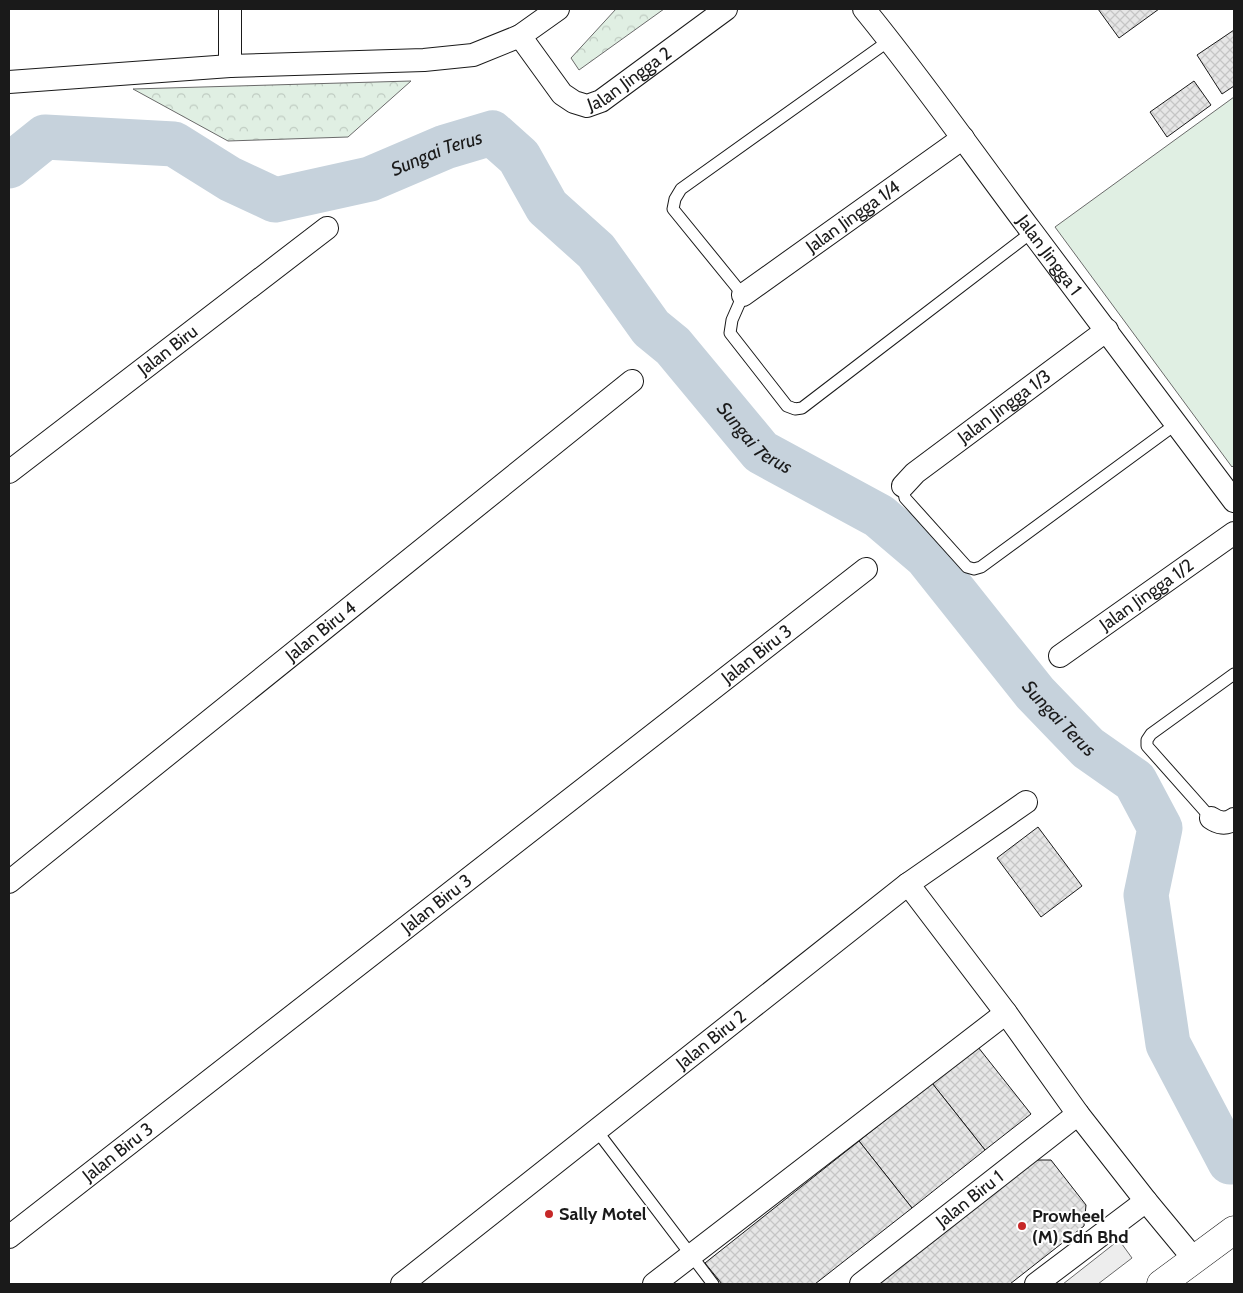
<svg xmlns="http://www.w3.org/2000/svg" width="1243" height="1293" viewBox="0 0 1243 1293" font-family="Cabin,sans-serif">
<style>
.park{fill:url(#park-crowns);stroke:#6a6a6a}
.pitch{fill:#e0efe3;stroke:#6a6a6a}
.parking{fill:#ededed;stroke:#6a6a6a}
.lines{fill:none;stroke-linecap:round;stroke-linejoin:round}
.river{stroke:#c6d2dc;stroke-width:45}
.building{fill:url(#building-cross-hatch);stroke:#1a1a1a}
.service-casing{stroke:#1a1a1a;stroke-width:13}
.minor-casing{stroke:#1a1a1a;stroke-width:24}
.primary-casing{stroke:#1a1a1a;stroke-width:29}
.service{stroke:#fff;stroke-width:11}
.minor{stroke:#fff;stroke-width:22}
.primary{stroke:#fff;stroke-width:28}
.poi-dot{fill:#c62828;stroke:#fff;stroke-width:2}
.labels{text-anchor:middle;stroke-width:4;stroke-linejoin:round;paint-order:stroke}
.street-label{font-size:18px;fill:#1a1a1a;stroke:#fff}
.poi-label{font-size:18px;font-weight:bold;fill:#1a1a1a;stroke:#fff;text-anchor:start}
.water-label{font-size:19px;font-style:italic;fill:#1a1a1a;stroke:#fff}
</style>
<defs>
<pattern id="park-crowns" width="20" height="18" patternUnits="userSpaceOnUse" patternTransform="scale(1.25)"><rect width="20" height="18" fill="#e0efe3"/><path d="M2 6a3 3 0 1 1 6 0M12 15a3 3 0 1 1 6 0" fill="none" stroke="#c0ccc2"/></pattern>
<pattern id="building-cross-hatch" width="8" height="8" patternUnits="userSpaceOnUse" patternTransform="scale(1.25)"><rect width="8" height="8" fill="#e6e6e6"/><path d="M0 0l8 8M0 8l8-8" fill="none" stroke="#c5c5c5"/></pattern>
</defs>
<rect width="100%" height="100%" fill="#fff"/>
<!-- park -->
<g class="park">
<polygon points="616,9 664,9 579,70 571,58"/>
<polygon points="411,81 348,137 228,141 133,89"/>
</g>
<!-- pitch -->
<polygon class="pitch" points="1234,97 1234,465 1232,467 1055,227"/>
<!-- parking -->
<polygon class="parking" points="1119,1240 1132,1258 1098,1284 1063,1284"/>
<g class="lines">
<!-- river -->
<path class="river" id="s1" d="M 9,166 L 45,137 L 174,144 L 230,179 L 275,200 L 370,179 L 445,147 L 492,133 L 519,157 L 547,207 L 596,251 L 651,328 L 673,346 L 761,452 L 879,516 L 926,556 L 1035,693 L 1088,748 L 1135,781 L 1160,828 L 1146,895 L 1168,1044 L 1230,1162"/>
</g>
<!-- building -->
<g class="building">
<polygon points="1098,9 1159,9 1119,38"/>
<polygon points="1234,30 1234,86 1222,94 1197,55"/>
<polygon points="1194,81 1211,105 1167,137 1150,112"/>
<polygon points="1038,827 1082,886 1041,917 997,858"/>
<polygon points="978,1047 1031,1114 985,1150 932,1083"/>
<polygon points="932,1083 985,1150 912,1208 859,1141"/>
<polygon points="859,1141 912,1208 815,1284 722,1284 705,1263"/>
<polygon points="1032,1160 1051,1160 1086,1205 1084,1226 1010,1284 875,1284"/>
</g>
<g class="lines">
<defs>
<g id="service">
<polyline points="890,40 681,189 675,199 673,209 743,295 732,320 730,333 787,406 795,409 802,408 1032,232"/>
<polyline points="903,486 905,498 967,567 974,569 981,567 1176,424"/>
<polyline points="1211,818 1147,746 1147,740 1151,734 1234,674"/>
<polyline points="597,1131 713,1284"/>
</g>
<g id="minor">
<polyline points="230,9 230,66"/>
<path id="s2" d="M 864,9 C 923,81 976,158 1032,232 C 1099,322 1167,411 1234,501"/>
<path id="s3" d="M 520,36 L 562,94 L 574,102 L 587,106 L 601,101 L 726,9"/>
<polyline points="9,82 230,66 424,60 473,55 520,36 558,9"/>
<path id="s4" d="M 743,295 L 963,138"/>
<path id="s5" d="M 9,472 L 327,228"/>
<path id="s6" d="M 903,486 L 915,473 L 1107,330"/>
<path id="s7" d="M 1060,656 L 1234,533"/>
<path d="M 1211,818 C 1218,823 1226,825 1234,819"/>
<path id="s8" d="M 9,882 L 632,381"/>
<polyline points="908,884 1006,1013 1078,1114 1146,1201 1194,1259"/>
<path id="s9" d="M 9,1237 L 866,569"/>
<path id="s10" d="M 402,1284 L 908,884 L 1026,802"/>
<polyline points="654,1284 1006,1013"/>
<path id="s11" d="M 861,1284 L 1078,1114"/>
<polyline points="1036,1284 1146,1201"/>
</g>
<polyline id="primary" points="1161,1284 1234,1230"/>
</defs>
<!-- service casing -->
<use href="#service" class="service-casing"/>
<!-- minor casing -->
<use href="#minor" class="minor-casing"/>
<!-- primary casing -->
<use href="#primary" class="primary-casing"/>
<!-- service -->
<use href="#service" class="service"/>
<!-- minor -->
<use href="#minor" class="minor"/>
<!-- primary -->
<use href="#primary" class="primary"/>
</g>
<!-- markers -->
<g class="poi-dot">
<circle cx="549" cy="1214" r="5"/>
<circle cx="1022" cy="1226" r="5"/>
</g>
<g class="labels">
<!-- street labels -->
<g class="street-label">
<text dy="6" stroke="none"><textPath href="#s3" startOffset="150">Jalan Jingga 2</textPath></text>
<text dy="6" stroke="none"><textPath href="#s4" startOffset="135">Jalan Jingga 1/4</textPath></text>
<text dy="6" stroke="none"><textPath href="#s2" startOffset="308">Jalan Jingga 1</textPath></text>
<text dy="6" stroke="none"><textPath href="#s5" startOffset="200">Jalan Biru</textPath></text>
<text dy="6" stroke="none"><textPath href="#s6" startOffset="129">Jalan Jingga 1/3</textPath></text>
<text dy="6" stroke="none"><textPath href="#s7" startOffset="106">Jalan Jingga 1/2</textPath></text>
<text dy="6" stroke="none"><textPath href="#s8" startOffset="400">Jalan Biru 4</textPath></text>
<text dy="6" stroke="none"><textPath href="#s9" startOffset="948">Jalan Biru 3</textPath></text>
<text dy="6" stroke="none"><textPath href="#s9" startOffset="542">Jalan Biru 3</textPath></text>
<text dy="6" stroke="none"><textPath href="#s10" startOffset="394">Jalan Biru 2</textPath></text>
<text dy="6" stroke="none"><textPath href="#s9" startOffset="138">Jalan Biru 3</textPath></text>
<text dy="6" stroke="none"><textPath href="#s11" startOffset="138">Jalan Biru 1</textPath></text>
</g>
<!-- poi labels -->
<g class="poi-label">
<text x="559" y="1220">Sally Motel</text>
<text x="1032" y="1222">Prowheel<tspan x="1032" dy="21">(M) Sdn Bhd</tspan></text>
</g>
<!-- water labels -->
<g class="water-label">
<text dy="7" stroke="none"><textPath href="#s1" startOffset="460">Sungai Terus</textPath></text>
<text dy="7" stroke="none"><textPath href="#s1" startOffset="925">Sungai Terus</textPath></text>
<text dy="7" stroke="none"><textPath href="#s1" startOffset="1345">Sungai Terus</textPath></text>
</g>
</g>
<!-- border -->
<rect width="1243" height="1293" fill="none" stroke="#1a1a1a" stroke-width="20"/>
</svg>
